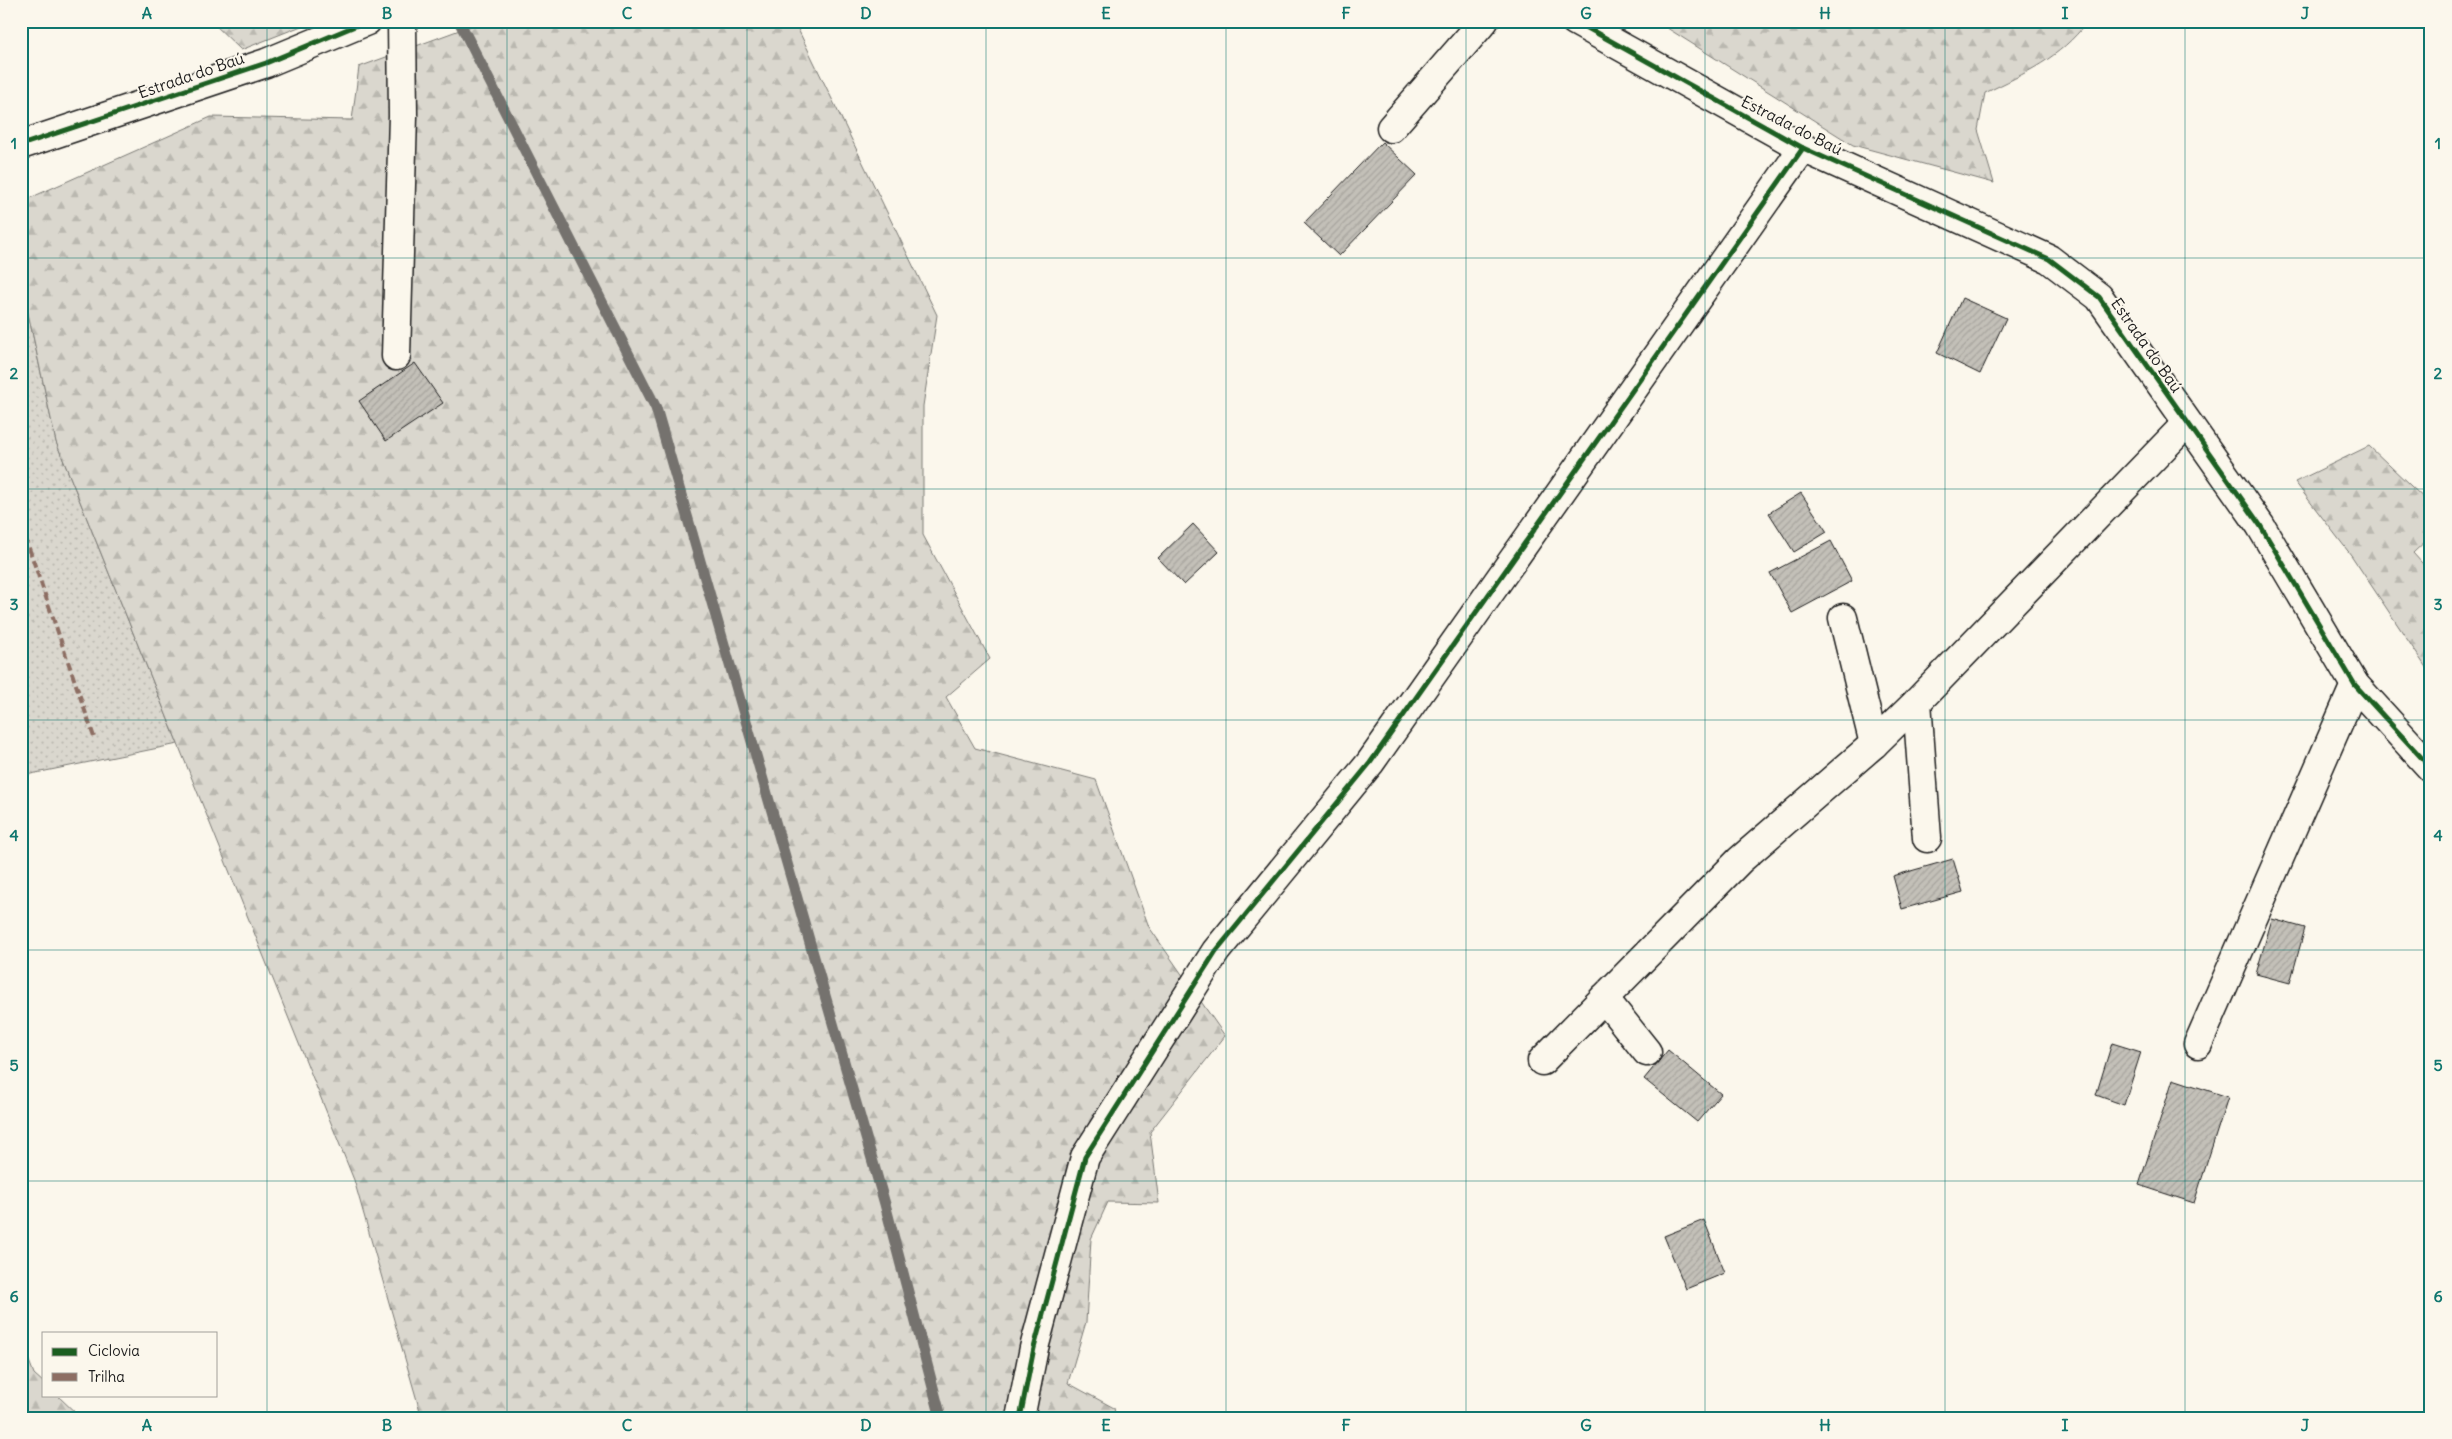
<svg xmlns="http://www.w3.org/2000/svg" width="2452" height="1439" viewBox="0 0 2452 1439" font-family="Delius,sans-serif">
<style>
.grass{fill:url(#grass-dots);stroke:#7b7a75}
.forest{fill:url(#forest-firs);stroke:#7b7a75}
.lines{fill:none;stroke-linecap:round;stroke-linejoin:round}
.stream{stroke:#74726e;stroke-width:11}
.building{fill:url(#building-hatch);stroke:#1c1c1c}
.minor-casing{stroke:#1c1c1c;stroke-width:31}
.minor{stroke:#fbf7ec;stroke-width:28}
.quiet{stroke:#8d6e63;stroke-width:4;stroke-dasharray:8 4;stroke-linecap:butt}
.cycleway-casing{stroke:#fbf7ec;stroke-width:8}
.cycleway{stroke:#1b5e20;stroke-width:5}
.grid{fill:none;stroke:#0f766e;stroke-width:1;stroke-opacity:0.55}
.labels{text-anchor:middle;stroke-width:4;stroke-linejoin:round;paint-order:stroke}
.street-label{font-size:16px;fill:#1c1c1c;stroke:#fbf7ec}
.neatline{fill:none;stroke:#0f766e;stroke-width:2}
.grid-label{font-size:16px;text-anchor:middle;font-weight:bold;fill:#0f766e}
</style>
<defs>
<pattern id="grass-dots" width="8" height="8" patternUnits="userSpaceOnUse" patternTransform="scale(1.25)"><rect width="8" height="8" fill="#dad7ce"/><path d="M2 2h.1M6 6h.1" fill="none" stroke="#bab8b0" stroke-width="1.8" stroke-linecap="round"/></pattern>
<pattern id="forest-firs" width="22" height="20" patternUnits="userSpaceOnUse" patternTransform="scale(1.25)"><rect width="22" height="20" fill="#dad7ce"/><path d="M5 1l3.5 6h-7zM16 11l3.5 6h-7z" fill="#bab8b0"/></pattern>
<pattern id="building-hatch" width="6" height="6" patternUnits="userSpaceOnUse" patternTransform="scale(1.25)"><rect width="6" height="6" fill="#c3c0b8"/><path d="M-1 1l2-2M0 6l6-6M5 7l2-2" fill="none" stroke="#a7a49e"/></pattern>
</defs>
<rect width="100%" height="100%" fill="#fbf7ec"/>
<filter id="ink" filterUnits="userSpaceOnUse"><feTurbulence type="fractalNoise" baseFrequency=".02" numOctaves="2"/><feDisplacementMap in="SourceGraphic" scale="10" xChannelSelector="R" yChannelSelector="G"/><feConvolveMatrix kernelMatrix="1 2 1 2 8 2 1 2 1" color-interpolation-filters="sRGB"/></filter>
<g filter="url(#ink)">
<!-- grass -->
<polygon class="grass" points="21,281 56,442 178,744 21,776"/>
<!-- forest -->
<g class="forest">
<polygon points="211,21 314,21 241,50"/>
<polygon points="484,21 794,21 937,315 923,406 923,535 990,659 946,697 975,748 1096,780 1149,927 1225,1036 1150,1132 1159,1203 1108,1202 1091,1239 1086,1322 1068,1383 1114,1408 1116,1418 422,1418 354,1180 56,442 21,281 21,202 211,117 352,120 359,67"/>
<path d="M 1656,21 L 2088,21 C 2059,59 2027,72 1985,93 L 1978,130 L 1994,183 L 1853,145 Z"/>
<polygon points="2369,446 2431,505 2431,536 2413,553 2431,573 2431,675 2351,555 2295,482"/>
<polygon points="21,1340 34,1374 44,1383 44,1395 57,1395 81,1418 21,1418"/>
</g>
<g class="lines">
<!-- stream -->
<polyline class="stream" points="459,21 656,408 885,1204 941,1418"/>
</g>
<!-- building -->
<g class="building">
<polygon points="1382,142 1417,175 1339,256 1304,223"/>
<polygon points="1962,298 2006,318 1980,374 1937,353"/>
<polygon points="415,363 443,403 386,441 359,401"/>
<polygon points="1801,493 1827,532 1794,552 1769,513"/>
<polygon points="1193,524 1219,552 1184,585 1158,558"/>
<polygon points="1831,541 1852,581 1792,613 1770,573"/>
<polygon points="1953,859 1963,892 1902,909 1893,876"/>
<polygon points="2272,919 2305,928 2290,983 2256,974"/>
<polygon points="2112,1043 2141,1052 2124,1105 2096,1095"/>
<polygon points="1668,1050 1721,1094 1697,1122 1644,1079"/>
<polygon points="2173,1079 2228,1097 2194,1203 2139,1185"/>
<polygon points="1704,1220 1725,1273 1686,1289 1664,1236"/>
</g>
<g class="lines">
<defs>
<g id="minor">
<polyline points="1575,21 1803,148 2049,259 2099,297 2260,525 2355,685 2431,768"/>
<polyline points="1391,128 1484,21"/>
<polyline points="21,145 266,63 367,21"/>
<polyline points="396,356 403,116 402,21"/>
<polyline points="1843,618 1874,744"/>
<polyline points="1917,702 1927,838"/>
<polyline points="1604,998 1647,1052"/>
<polyline points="2198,1044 2355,685"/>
<polyline points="1542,1061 1740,860 1874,744 1917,702 2187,423"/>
<polyline points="1020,1418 1034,1348 1085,1157 1216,951 1370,763 1803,148"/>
</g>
</defs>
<!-- minor casing -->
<use href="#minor" class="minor-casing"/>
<!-- minor -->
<use href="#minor" class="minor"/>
<!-- quiet -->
<polyline class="quiet" points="21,525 94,737"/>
<defs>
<g id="cycleway">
<polyline points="1575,21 1803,148 2049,259 2099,297 2260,525 2355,685 2431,768"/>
<polyline points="21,145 266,63 367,21"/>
<polyline points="1020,1418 1034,1348 1085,1157 1216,951 1370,763 1803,148"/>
</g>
</defs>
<!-- cycleway casing -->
<use href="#cycleway" class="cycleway-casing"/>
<!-- cycleway -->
<use href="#cycleway" class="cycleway"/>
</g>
</g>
<!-- grid -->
<path class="grid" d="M 267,21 L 267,1418M 507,21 L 507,1418M 747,21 L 747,1418M 986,21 L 986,1418M 1226,21 L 1226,1418M 1466,21 L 1466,1418M 1705,21 L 1705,1418M 1945,21 L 1945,1418M 2185,21 L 2185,1418M 21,258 L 2431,258M 21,489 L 2431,489M 21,720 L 2431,720M 21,950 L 2431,950M 21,1181 L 2431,1181"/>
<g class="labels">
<!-- street labels -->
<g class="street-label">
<text transform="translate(191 75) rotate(-19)" y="6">Estrada do Baú</text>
<text transform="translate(1792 125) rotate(27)" y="6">Estrada do Baú</text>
<text transform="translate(2147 345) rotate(55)" y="6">Estrada do Baú</text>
</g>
</g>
<!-- margin -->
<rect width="2452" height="1439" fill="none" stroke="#fbf7ec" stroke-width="55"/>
<!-- legend -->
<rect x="42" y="1332" width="175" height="65" fill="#fbf7ec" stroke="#a29f99"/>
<rect x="52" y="1348" width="25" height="8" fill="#1b5e20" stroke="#a29f99"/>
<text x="88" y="1356" font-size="15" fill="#1c1c1c">Ciclovia</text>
<rect x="52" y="1373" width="25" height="8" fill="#8d6e63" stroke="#a29f99"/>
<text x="88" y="1382" font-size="15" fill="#1c1c1c">Trilha</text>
<rect x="28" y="28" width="2396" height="1384" class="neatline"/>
<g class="grid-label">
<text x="147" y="19">A</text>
<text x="387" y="19">B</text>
<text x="627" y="19">C</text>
<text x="866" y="19">D</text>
<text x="1106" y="19">E</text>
<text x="1346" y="19">F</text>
<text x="1586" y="19">G</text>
<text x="1825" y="19">H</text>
<text x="2065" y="19">I</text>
<text x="2305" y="19">J</text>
<text x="14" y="149">1</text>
<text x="2438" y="149">1</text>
<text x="14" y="379">2</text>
<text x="2438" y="379">2</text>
<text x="14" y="610">3</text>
<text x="2438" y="610">3</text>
<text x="14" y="841">4</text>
<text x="2438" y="841">4</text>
<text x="14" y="1071">5</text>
<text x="2438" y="1071">5</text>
<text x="14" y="1302">6</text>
<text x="2438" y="1302">6</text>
<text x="147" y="1431">A</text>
<text x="387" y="1431">B</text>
<text x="627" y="1431">C</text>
<text x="866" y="1431">D</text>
<text x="1106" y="1431">E</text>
<text x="1346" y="1431">F</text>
<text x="1586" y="1431">G</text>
<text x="1825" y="1431">H</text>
<text x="2065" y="1431">I</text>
<text x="2305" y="1431">J</text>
</g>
</svg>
